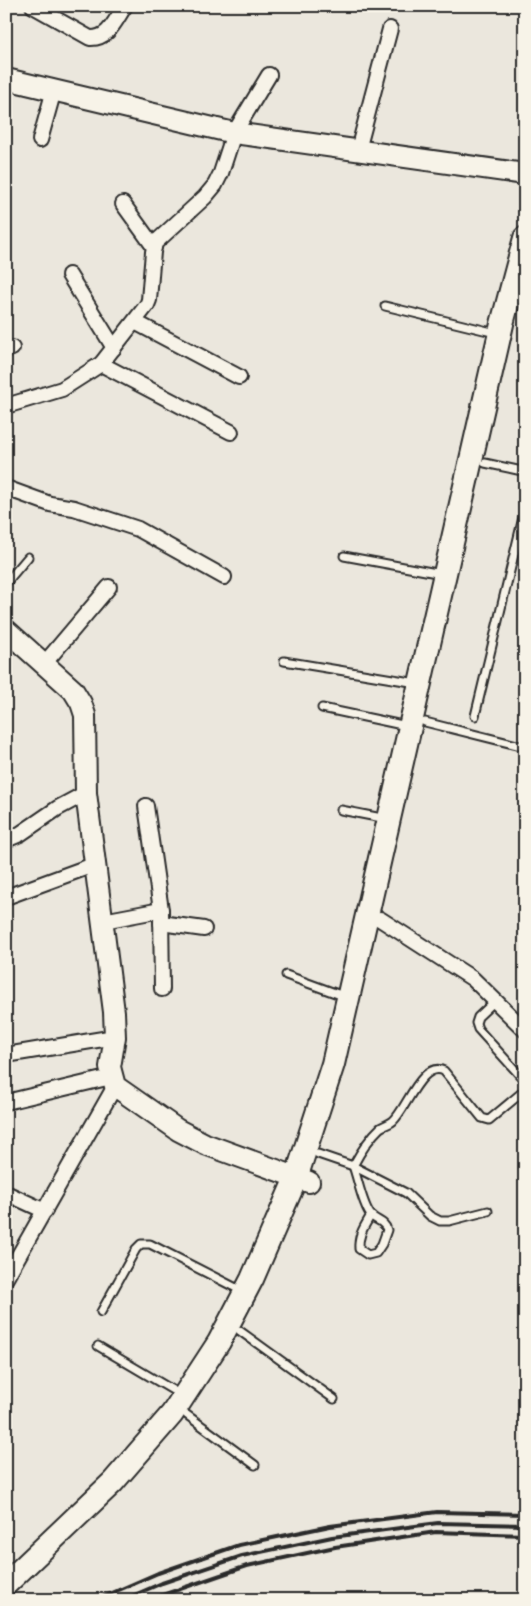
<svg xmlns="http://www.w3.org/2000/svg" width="531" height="1606" viewBox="0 0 531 1606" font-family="Dekko,sans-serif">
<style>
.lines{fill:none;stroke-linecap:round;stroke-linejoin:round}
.lane-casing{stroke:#2b2b2b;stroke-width:11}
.street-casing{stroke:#2b2b2b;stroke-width:18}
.secondary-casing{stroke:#2b2b2b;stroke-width:24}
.primary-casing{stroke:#2b2b2b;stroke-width:26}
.lane{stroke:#f7f3e8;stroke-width:7}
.street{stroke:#f7f3e8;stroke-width:14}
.secondary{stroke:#f7f3e8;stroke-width:20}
.primary{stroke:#f7f3e8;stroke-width:22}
.rail{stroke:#2b2b2b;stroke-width:4}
</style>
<rect width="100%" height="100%" fill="#ebe7dd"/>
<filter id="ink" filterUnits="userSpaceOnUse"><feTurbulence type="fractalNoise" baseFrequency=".02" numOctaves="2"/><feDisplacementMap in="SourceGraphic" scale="10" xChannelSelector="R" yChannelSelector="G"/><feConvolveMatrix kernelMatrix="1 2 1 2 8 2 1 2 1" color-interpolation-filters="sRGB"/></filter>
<g filter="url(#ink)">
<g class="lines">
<defs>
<g id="lane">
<polyline points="523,300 525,302"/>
<polyline points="385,306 496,333"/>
<polyline points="485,463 522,471 525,473"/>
<polyline points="344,556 442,574"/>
<polyline points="6,583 28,557"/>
<polyline points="284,661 417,683"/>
<polyline points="322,708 407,726"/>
<polyline points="475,716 525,509"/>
<polyline points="425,722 525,747"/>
<polyline points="341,810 387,819"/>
<polyline points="286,975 346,997"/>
<polyline points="495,1001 478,1017 476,1023 478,1029 525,1081"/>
<path d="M 318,1154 L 353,1166 C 360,1153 369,1138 380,1128 C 384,1125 390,1124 393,1121 C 406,1110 422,1060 444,1071 L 482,1118 L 489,1120 L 525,1090"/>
<path d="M 371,1215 C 364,1227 358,1235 359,1249 L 368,1255 L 376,1253 L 382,1244 L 387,1230 C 385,1221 375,1221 370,1214 C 362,1203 358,1179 353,1166 L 406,1193 L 430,1216 L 440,1221 L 449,1221 L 488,1211"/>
<polyline points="101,1312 136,1249 141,1244 150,1244 242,1291"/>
<polyline points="240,1331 334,1399"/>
<polyline points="98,1346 181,1395"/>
<polyline points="187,1415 255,1465"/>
</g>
<g id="street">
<path d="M 33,6 L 90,38 C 109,39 115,20 125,6"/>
<polyline points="40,140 54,90"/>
<polyline points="358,150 390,29"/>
<polyline points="123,204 154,247"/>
<polyline points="69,275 114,348"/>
<polyline points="135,322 239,377"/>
<polyline points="6,350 12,348"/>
<polyline points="101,364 231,432"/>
<polyline points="6,406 62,389 101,364 147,305 149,300 153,252 155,243 205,197 215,185 221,173 234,133 269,75"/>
<polyline points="6,488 50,504 74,508 138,529 224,577"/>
<polyline points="44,664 109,587"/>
<polyline points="146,806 161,910 162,989"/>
<polyline points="6,840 20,834 58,808 86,793"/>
<polyline points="6,897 96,864"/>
<polyline points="380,919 473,979 525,1030"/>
<polyline points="103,921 161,910"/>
<polyline points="161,923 204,929"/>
<polyline points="6,1055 115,1037"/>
<polyline points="6,1102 111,1077"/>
<polyline points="6,1193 45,1211"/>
<polyline points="6,1278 115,1086"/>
</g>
<g id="secondary">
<polyline points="6,79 234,133 525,174"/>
<polyline points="6,630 73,690 81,703 85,715 86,793 114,1012 115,1037 110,1067 115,1086 178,1130 205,1144 309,1182"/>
</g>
<polyline id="primary" points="6,1584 113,1482 172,1414 219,1342 252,1279 296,1178 333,1064 502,324 525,238"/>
</defs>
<!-- lane casing -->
<use href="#lane" class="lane-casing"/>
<!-- street casing -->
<use href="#street" class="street-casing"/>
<!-- secondary casing -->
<use href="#secondary" class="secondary-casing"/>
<!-- primary casing -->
<use href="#primary" class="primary-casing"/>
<!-- lane -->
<use href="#lane" class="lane"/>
<!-- street -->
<use href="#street" class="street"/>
<!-- secondary -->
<use href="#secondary" class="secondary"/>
<!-- primary -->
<use href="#primary" class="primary"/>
<!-- rail -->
<g class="rail">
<polyline points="96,1600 158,1573 239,1545 330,1526 437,1512 525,1514"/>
<polyline points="123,1600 162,1583 242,1556 332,1537 438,1523 525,1525"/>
<polyline points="148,1600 247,1566 335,1547 436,1532 525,1535"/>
</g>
</g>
</g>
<!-- margin -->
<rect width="531" height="1606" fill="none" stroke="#f7f3e8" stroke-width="25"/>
<rect x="12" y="12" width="506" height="1581" fill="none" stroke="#2b2b2b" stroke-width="2" filter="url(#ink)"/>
</svg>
